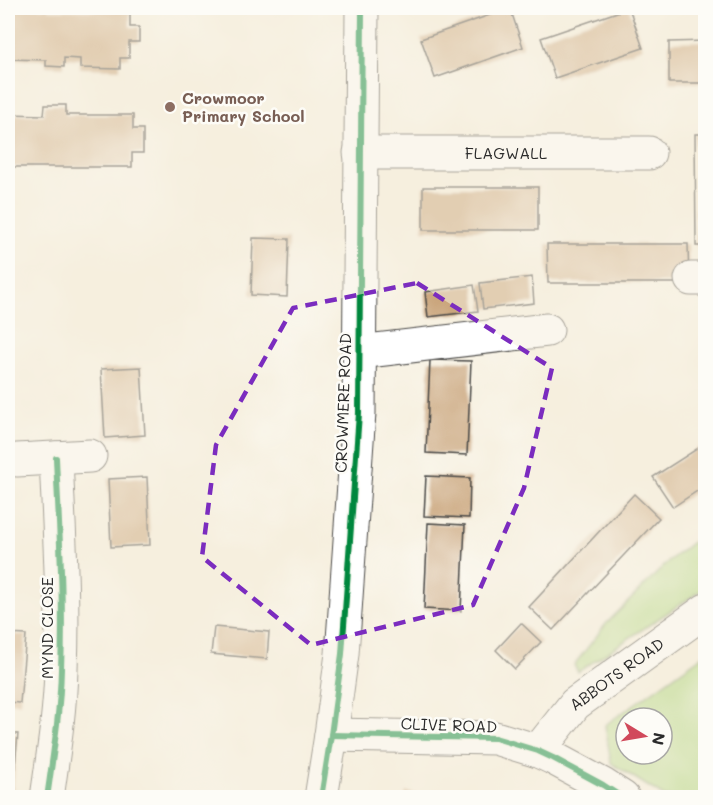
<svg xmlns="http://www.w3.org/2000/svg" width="713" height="805" viewBox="0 0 713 805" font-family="Mali,sans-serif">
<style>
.green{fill:#b0d882;stroke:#6e8256;stroke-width:1.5;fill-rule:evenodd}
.building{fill:#caa67d}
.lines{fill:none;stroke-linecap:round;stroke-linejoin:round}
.minor-casing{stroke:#494846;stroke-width:35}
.minor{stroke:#fff;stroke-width:33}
.cycleway-casing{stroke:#fdfcf7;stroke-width:10}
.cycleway{stroke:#00873e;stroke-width:6}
.marked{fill:none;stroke:#7b2cbf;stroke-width:4.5;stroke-dasharray:12 8;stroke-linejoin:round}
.education-dot{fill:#8d6e63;stroke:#fdfcf7;stroke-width:2}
.labels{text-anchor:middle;stroke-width:5;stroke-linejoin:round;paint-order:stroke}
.education-label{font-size:16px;font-weight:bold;fill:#785e54;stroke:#fdfcf7;text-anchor:start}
.street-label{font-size:16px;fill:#2b2b2b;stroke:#fdfcf7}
</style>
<rect width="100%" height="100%" fill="#fdfcf7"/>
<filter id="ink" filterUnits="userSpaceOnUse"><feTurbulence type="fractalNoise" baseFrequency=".0167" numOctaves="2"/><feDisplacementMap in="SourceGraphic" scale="12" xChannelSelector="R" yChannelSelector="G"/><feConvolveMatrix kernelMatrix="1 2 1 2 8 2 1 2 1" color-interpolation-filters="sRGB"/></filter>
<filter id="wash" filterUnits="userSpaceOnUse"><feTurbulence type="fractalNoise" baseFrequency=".008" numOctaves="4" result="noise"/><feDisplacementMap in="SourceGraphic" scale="24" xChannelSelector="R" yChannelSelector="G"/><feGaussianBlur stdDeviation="1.35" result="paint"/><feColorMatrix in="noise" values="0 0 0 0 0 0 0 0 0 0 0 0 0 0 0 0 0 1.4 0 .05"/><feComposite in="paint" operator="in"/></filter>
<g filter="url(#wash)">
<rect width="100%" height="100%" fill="#f6efde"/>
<!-- green -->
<g class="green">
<polygon points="705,532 705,588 578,672 574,665 606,624 670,560"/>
<path d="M 705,654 L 705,797 L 665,797 L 611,763 L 605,725 ZM 626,718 L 662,718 L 662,754 L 626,754 Z"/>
</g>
<g id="blocks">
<!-- building -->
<g class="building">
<polygon points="8,8 49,8 49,10 130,11 130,27 139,27 139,42 129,42 129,58 120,58 120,69 80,68 80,59 64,58 64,67 46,66 46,60 8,59"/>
<polygon points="510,8 523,47 435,78 421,39"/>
<polygon points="629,8 643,48 555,78 541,38"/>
<polygon points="706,41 706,83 669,83 669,42"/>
<polygon points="45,105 66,105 66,115 133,115 133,129 143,129 143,153 132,153 132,167 8,167 8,114 44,115"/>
<polygon points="695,134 706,134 706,246 696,246"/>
<rect x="423" y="187" width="115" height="43"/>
<polygon points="253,238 289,239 287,297 251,295"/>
<polygon points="547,244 688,244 689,283 548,283"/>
<polygon points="532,277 534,303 483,309 480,283"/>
<polygon points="474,285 478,311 428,317 425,292"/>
<polygon points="430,360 471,361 467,455 426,453"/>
<polygon points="141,367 145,435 105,438 101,369"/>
<polygon points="706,443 706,485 673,507 653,477"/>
<polygon points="426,476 470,478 469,518 424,516"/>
<polygon points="147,477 150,545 111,547 108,479"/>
<polygon points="634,494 659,518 553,630 529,607"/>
<polygon points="428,523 465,525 461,611 424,609"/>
<polygon points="521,623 541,642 515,669 496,650"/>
<polygon points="214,627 269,632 267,659 211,654"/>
<polygon points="8,634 26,635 20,703 8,702"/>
<polygon points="8,733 18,734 12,798 8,798"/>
<polygon points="406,792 428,796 427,798 405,798"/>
</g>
</g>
</g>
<g filter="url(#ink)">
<use href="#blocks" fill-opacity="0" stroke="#494846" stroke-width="1.5"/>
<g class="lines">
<defs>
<g id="minor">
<path id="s1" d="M 360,153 L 649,153"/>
<polyline points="691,279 706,279"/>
<polyline points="359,352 547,330"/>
<polyline points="17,460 90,456"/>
<polyline points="331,735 495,738 538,751 553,758 603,785 623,798"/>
<path id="s2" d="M 538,751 L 575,704 L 706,610"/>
<path d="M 47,798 C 53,755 60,712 61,669 C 64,599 59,528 56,458"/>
<polyline points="321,798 331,735 342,654 359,413 362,8"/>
</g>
</defs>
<!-- minor casing -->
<use href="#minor" class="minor-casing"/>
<!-- minor -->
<use href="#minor" class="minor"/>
<defs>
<g id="cycleway">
<polyline points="331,735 495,738 538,751 553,758 603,785 623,798"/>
<path d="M 47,798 C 53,755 60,712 61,669 C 64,599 59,528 56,458"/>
<polyline points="321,798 331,735 342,654 359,413 362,8"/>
</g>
</defs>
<!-- cycleway casing -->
<use href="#cycleway" class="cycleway-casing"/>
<!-- cycleway -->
<use href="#cycleway" class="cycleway"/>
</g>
</g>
<!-- marked area -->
<path d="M0 0H713V805H0ZM 417,283 L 552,368 L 524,488 L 473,605 L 311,645 L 202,557 L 216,445 L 293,308 Z" fill="#f6efde" fill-opacity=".55" fill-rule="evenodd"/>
<path class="marked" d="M 417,283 L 552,368 L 524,488 L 473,605 L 311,645 L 202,557 L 216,445 L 293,308 Z"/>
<!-- markers -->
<circle class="education-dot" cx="170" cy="107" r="6"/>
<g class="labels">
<!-- education labels -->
<g class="education-label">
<text x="182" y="104">Crowmoor<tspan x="182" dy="18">Primary School</tspan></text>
</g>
<!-- street labels -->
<g class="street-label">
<text dy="6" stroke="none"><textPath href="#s1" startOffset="146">FLAGWALL</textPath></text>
<text transform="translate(343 403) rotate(-88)" y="6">CROWMERE ROAD</text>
<text transform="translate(47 628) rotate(-90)" y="6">MYND CLOSE</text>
<text dy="6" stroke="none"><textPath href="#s2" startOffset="111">ABBOTS ROAD</textPath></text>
<text transform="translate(449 725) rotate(2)" y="6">CLIVE ROAD</text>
</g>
</g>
<!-- margin -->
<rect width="713" height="805" fill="none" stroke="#fdfcf7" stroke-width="30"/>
<!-- north arrow -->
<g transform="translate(644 736) rotate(101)"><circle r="28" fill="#fdfcf7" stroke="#a9a8a5" stroke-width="1.5"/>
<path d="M0-4.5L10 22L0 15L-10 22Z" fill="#d1495b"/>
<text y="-9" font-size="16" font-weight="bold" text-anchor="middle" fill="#2b2b2b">N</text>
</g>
</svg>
